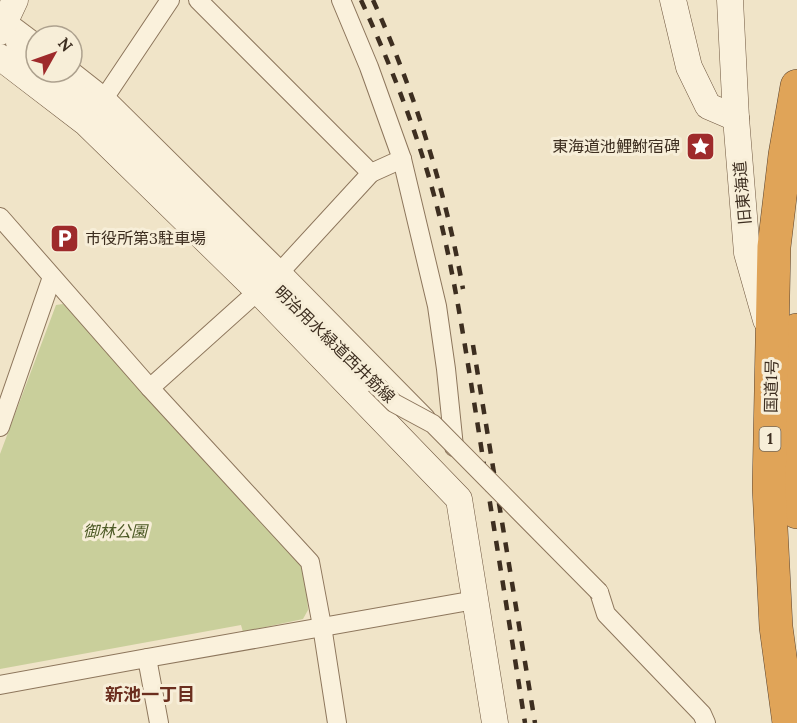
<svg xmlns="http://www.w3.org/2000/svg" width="797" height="723" viewBox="0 0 797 723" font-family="Lora,'Noto Sans JP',serif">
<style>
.green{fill:#c9cf9b}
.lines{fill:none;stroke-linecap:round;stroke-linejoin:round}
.street-casing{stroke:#8d765c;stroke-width:20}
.secondary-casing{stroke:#6f573f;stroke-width:27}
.highway-casing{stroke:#5b4430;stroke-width:34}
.street{stroke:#faf1dc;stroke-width:18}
.secondary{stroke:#faf1dc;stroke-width:26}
.highway{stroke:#e0a458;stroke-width:33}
.rail{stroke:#3d2e20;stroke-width:4.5;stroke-dasharray:10 10;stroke-linecap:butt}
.street-bridge-casing{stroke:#8d765c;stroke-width:20;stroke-linecap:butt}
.street-bridge{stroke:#faf1dc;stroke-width:18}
.labels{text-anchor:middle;stroke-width:6;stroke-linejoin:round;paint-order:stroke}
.shield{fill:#f7eed8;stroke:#756857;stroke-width:1.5}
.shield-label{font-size:15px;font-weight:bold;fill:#3d2e20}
.poi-label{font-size:16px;fill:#3d2e20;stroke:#f7eed8;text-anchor:end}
.street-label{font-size:16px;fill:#3d2e20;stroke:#f7eed8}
.park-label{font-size:16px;font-style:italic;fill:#4d5a26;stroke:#f7eed8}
.neighbourhood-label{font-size:18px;font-weight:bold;fill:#6b2e1e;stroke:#f7eed8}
</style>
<rect width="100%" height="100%" fill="#f0e4c8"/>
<!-- green -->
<polygon class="green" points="63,304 305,564 308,610 303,619 243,632 241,625 0,669 0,454 56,305"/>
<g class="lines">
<defs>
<g id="street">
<polyline points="198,0 371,173 402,159"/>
<polyline points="341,0 369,67 402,159 437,306 446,369 454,447"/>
<polyline points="0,16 36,43"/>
<polyline points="15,43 36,59"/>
<polyline points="72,71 105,97 281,271 426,418"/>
<polyline points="53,72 107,117 375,384"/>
<polyline points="105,97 170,0"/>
<polyline points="0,217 150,388 310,562 322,626 337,723"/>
<polyline points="281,271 371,173"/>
<polyline points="150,388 258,291"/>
<polyline points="0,427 52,277"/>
<polyline points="599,592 606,614 702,714 706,723"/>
<polyline points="147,658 475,600"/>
<polyline points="0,685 147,658 159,723"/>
</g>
<g id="secondary">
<polyline points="673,0 689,67 708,106 736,118"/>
<polyline points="730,0 736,118 747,253 766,320"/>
<polyline points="0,32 15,0"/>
<polyline points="0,57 86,123 258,291 459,499 495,723"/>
</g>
<g id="highway">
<polyline points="797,330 792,389 797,512"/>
<polyline points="789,723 776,627 769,488 774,247 785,155 797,86"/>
</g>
</defs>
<!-- street casing -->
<use href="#street" class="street-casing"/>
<!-- secondary casing -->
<use href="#secondary" class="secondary-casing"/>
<!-- highway casing -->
<use href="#highway" class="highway-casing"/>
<!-- street -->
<use href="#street" class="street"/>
<!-- secondary -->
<use href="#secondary" class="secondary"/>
<!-- highway -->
<use href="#highway" class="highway"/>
<!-- rail -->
<g class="rail">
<path d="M 361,0 C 387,57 410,114 428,174 C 451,251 463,334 476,414 C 492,517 509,620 525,723"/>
<path d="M 373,0 C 415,93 445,189 463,289"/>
<polyline points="473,345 535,723"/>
</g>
<defs>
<polyline id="street-bridge" points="375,384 394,403 433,424 599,592"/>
</defs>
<!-- street-bridge casing -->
<use href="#street-bridge" class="street-bridge-casing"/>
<!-- street-bridge -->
<use href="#street-bridge" class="street-bridge"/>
</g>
<!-- icons -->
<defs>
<symbol id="sight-square" viewBox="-11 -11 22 22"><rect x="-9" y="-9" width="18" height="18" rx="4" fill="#9e2a2b" stroke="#f7eed8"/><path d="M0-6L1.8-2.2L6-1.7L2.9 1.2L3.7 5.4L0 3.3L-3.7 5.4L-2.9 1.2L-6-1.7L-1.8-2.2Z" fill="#fff"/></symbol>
<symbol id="parking-square" viewBox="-11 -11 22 22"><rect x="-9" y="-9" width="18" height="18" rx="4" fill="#9e2a2b" stroke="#f7eed8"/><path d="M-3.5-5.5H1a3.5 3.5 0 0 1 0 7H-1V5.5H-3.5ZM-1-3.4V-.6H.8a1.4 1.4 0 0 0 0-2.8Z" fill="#fff"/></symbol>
</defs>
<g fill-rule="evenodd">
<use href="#sight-square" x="684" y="130" width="33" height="33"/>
<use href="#parking-square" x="48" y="222" width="33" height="33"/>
</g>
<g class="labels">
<!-- shield labels -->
<rect class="shield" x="759.5" y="427" width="21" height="24" rx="4.5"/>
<g class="shield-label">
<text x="770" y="444">1</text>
</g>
<!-- poi labels -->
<g class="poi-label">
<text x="680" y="152">東海道池鯉鮒宿碑</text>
<text x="85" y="244" text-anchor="start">市役所第3駐車場</text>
</g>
<!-- street labels -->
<g class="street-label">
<text transform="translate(742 193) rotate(-95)" y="6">旧東海道</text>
<text transform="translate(335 344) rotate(44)" y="6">明治用水緑道西井筋線</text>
<text transform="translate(771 386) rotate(-89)" y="6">国道1号</text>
</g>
<!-- park labels -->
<g class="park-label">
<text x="115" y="537">御林公園</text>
</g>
<!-- neighbourhood labels -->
<g class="neighbourhood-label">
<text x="150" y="701">新池一丁目</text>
</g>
</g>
<!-- north arrow -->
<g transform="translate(54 54) rotate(50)"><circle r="28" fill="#f7eed8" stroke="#ada18e" stroke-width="1.5"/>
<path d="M0-4.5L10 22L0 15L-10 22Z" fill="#9e2a2b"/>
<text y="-9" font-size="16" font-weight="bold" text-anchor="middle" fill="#3d2e20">N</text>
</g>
</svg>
